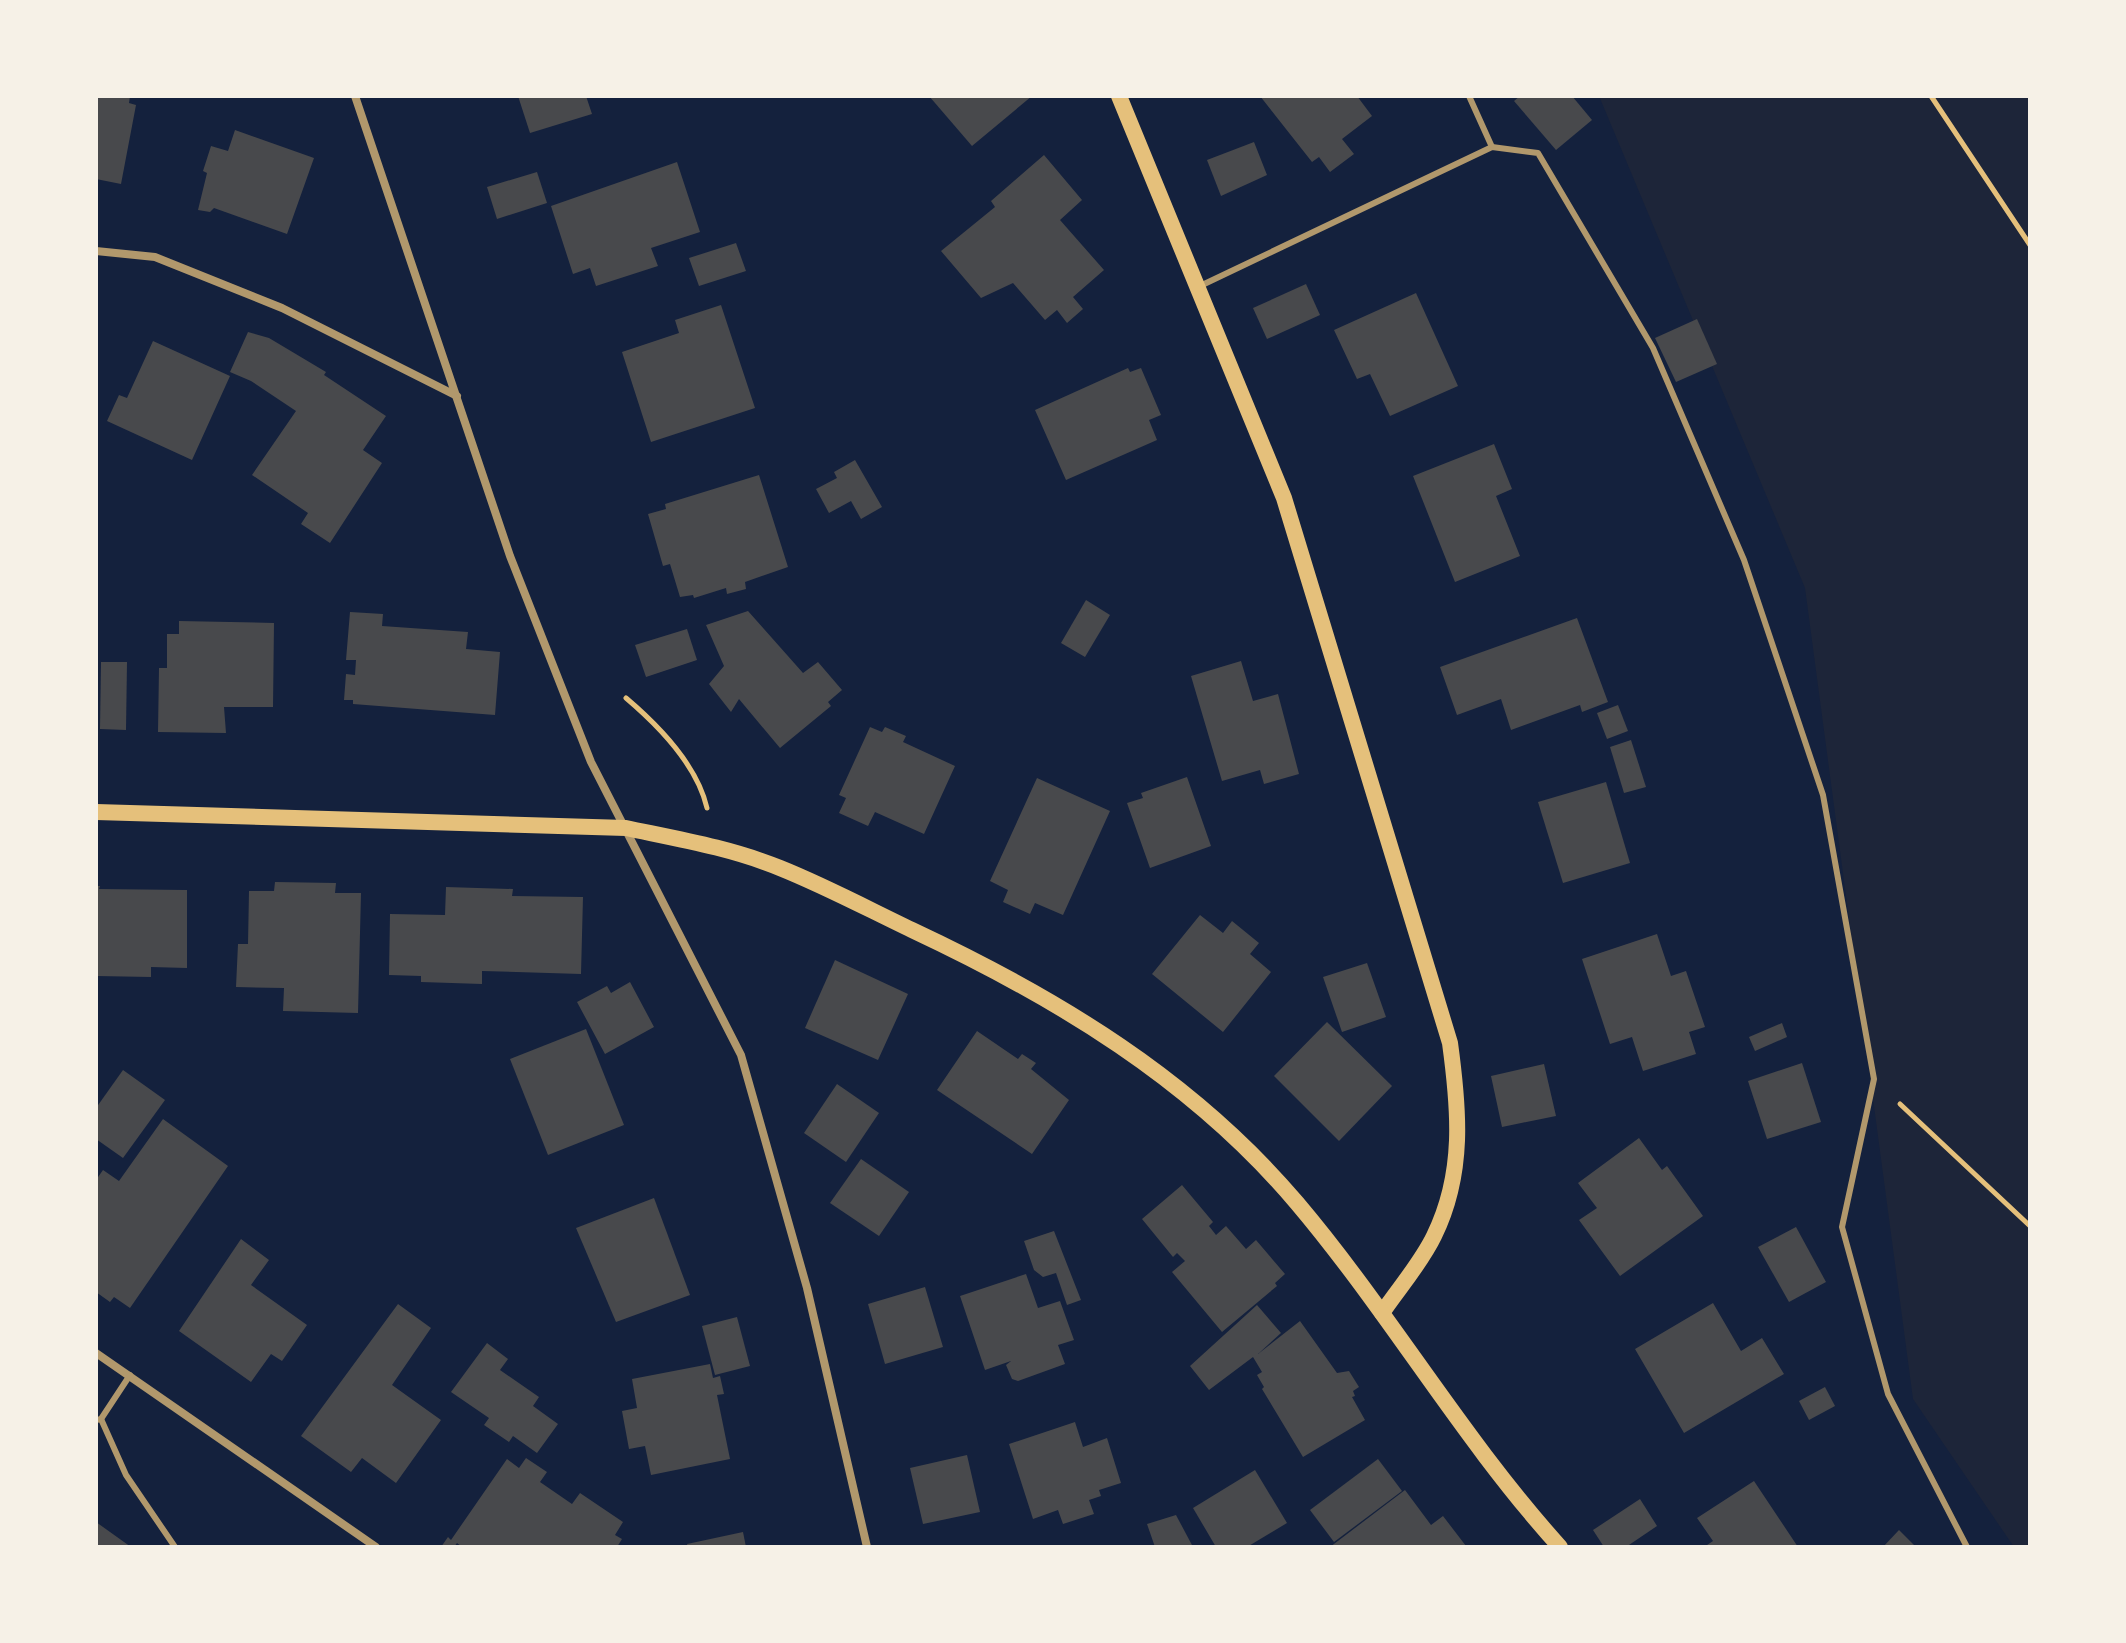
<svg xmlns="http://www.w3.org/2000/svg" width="2126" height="1643" viewBox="0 0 2126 1643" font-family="'Playfair Display',serif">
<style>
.green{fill:#1d2539}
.building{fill:#48494c}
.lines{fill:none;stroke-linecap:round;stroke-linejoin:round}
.path{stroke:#e5c07b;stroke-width:5}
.service{stroke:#b1986c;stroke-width:6}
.minor{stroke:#b1986c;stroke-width:8}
.secondary{stroke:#e5c07b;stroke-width:16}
</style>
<rect width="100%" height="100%" fill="#14213d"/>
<!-- green -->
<polygon class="green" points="1599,96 2030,96 2030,1547 2014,1547 1913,1399 1805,588"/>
<!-- building -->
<g class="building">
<polygon points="130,96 129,103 136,105 121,184 96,179 96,97"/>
<polygon points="518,96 586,96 592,114 530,133"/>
<polygon points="929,96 1032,96 972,146"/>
<polygon points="1260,96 1357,96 1372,116 1342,139 1354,154 1330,172 1319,157 1312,162"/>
<polygon points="1520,96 1572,96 1592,120 1556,150 1514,101"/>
<polygon points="235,130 314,158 287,234 214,208 210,212 198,210 207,173 203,171 211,146 228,151"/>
<polygon points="1254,142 1267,175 1221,196 1207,160"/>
<polygon points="1044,155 1082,200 1060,220 1104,270 1073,297 1083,309 1067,323 1057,310 1045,320 1013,283 981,298 941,251 995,207 991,201"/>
<polygon points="677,162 700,232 651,248 658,266 596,286 590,268 573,274 551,206"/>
<polygon points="537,172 547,203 497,219 487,187"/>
<polygon points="736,243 746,271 699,286 689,258"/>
<polygon points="1306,284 1320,315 1267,339 1253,308"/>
<polygon points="1416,293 1458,386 1390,416 1370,374 1357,379 1334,330"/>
<polygon points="721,305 755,408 651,442 622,352 679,333 675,320"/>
<polygon points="1697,319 1717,364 1676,382 1655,338"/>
<polygon points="248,332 269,338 326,372 324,375 386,416 363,450 382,463 330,543 301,524 308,513 252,475 296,411 251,381 230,372"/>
<polygon points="153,341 230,376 192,460 107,421 119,395 127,398"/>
<polygon points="1128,368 1130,372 1141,368 1161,415 1149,420 1157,440 1066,480 1035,410"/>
<polygon points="1494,444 1512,489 1496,496 1520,556 1455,582 1413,476"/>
<polygon points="855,460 882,507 861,519 851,501 829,513 816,489 837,478 834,472"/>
<polygon points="759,475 788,567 745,582 746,589 727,594 726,588 694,598 693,595 680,597 670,564 663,566 648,514 666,509 665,504"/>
<polygon points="1086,600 1110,615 1085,657 1061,643"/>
<polygon points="748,611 803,673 818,662 842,690 828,702 831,706 780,748 739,699 731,712 709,684 724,666 706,625"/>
<polygon points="350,612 383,614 382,626 468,632 466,649 500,652 495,715 353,704 353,700 344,700 346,674 355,675 356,660 346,660"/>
<polygon points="1577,618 1608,702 1582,712 1580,705 1511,730 1501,699 1457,715 1440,667"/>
<polygon points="179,621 274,623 273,707 224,707 226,733 158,732 159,668 167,668 167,634 179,634"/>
<polygon points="687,629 697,660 646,677 635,645"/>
<polygon points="1241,661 1253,701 1278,694 1299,774 1264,784 1260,770 1222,781 1191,676"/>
<polygon points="101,662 127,662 126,730 100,729"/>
<polygon points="1618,705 1628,731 1607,739 1597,713"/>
<polygon points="870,727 882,732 885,727 906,736 903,742 955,766 924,834 875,812 868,826 839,813 846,798 839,795"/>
<polygon points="1631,740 1646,787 1624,793 1610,747"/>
<polygon points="1187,777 1211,846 1150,868 1127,803 1143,798 1141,793"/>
<polygon points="1037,778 1110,811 1063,915 1035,903 1030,914 1003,902 1008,890 990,881"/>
<polygon points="1606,782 1630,863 1563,883 1538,802"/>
<polygon points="275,882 336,883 335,893 361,893 358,1013 283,1011 284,988 236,987 238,944 248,944 249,891 274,891"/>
<polygon points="96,886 100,886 99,889 187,890 187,968 151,967 151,977 96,976"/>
<polygon points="446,887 513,889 512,896 583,897 581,974 482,971 482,984 421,982 421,976 389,975 390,914 445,915"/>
<polygon points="1200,915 1223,933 1232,921 1259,943 1250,954 1271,972 1223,1032 1152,974"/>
<polygon points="1657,934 1671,976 1686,971 1705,1027 1689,1032 1696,1054 1643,1071 1632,1037 1610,1044 1582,959"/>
<polygon points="835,960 908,994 878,1060 805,1028"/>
<polygon points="1367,963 1386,1017 1342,1032 1323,977"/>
<polygon points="630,982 654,1027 605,1054 577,1002 607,986 611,993"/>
<polygon points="1327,1022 1392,1086 1339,1141 1274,1076"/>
<polygon points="1782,1023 1787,1037 1755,1051 1749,1037"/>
<polygon points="586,1029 624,1125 548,1155 510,1059"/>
<polygon points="977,1031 1018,1059 1022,1054 1036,1063 1031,1069 1069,1100 1032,1154 937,1090"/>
<polygon points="1802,1063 1821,1122 1767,1139 1748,1081"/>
<polygon points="1544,1064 1556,1116 1502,1127 1491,1076"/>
<polygon points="123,1070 165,1100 123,1158 96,1139 96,1108"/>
<polygon points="837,1084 879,1113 846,1162 804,1133"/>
<polygon points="163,1119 228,1166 130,1308 114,1297 110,1302 96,1292 96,1180 103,1170 119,1181"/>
<polygon points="1639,1138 1662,1170 1667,1166 1703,1216 1620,1276 1579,1220 1597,1208 1578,1183"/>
<polygon points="861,1159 909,1192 879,1236 830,1203"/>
<polygon points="1182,1185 1213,1222 1209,1226 1216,1235 1226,1226 1246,1249 1256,1240 1285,1274 1275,1283 1277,1286 1222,1332 1172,1272 1185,1261 1177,1253 1173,1257 1142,1219"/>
<polygon points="654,1198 690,1295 616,1322 576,1228"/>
<polygon points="1796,1227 1826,1282 1789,1302 1758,1247"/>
<polygon points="1054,1231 1081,1300 1067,1305 1056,1273 1043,1277 1034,1270 1024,1241"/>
<polygon points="241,1239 269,1260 251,1285 307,1325 282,1361 271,1354 251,1382 179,1331"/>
<polygon points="1026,1274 1038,1308 1060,1301 1074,1340 1058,1345 1065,1364 1018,1381 1012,1379 1006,1365 1011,1361 985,1370 960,1296"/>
<polygon points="925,1287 943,1347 885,1364 868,1304"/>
<polygon points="1713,1303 1741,1351 1762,1338 1784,1374 1684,1433 1635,1349"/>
<polygon points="398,1304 431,1328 392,1385 441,1420 396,1483 362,1458 351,1472 301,1436"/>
<polygon points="1257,1305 1281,1333 1258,1354 1300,1321 1337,1373 1349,1371 1359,1387 1353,1391 1355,1396 1352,1397 1365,1420 1303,1457 1262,1389 1264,1387 1257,1375 1262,1372 1253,1357 1209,1390 1190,1366"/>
<polygon points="737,1317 750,1366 715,1375 702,1326"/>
<polygon points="487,1343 508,1359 500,1370 539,1397 533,1406 558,1424 537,1453 513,1436 509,1442 484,1425 489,1418 451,1392"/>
<polygon points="710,1364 713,1378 720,1376 724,1394 717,1395 730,1459 651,1475 645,1446 629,1449 622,1411 637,1408 632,1379"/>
<polygon points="1825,1387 1835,1406 1809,1420 1799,1401"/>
<polygon points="1075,1422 1083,1447 1107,1438 1121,1483 1099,1490 1101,1496 1089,1500 1094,1514 1063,1524 1058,1510 1033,1519 1009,1444"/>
<polygon points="967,1455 980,1512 923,1524 910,1468"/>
<polygon points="526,1458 547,1472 540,1482 572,1504 580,1493 623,1522 615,1535 622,1539 617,1547 462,1547 457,1543 454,1547 441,1547 448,1537 451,1540 507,1459 519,1468"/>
<polygon points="1378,1459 1402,1491 1334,1542 1310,1510"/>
<polygon points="1255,1470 1287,1523 1247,1547 1216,1547 1193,1508"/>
<polygon points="1754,1481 1798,1547 1704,1547 1713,1541 1697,1518"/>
<polygon points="1405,1490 1431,1525 1443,1516 1466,1546 1330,1547"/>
<polygon points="1640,1499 1657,1526 1626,1547 1604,1547 1593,1530"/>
<polygon points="1176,1515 1193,1547 1155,1547 1147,1524"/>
<polygon points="96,1522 131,1547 96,1547"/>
<polygon points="1899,1530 1916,1547 1883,1547"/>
<polygon points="743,1532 746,1547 688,1547 687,1544"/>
</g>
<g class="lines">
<!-- path -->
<g class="path">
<polyline points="1931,96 2030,245"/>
<path d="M 626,698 C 659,726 697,765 707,808"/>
<polyline points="1900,1104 2030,1226"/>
</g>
<!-- service -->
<g class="service">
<polyline points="1469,96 1492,147"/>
<polyline points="1200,286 1492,147 1538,153 1653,348 1744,560 1823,795 1874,1079 1842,1227 1888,1394 1967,1547"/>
<polyline points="101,1419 126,1475 175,1547"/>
<polyline points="96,1420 101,1419 130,1375"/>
</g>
<!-- minor -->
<g class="minor">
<polyline points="355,96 510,556 591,762 741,1055 807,1288 867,1547"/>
<polyline points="96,251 155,257 282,308 457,396"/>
<polyline points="96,1353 376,1547"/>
</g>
<!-- secondary -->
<g class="secondary">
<path d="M 1119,96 L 1284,498 L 1450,1043 C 1459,1109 1465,1173 1434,1236 C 1421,1263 1399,1288 1382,1313"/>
<path d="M 96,812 L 626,828 C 678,839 731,848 780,868 C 825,886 868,909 912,930 C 1057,998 1193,1080 1297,1203 C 1390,1313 1463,1440 1560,1547"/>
</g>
</g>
<!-- border -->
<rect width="2126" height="1643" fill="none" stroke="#f6f1e7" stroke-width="196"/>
</svg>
